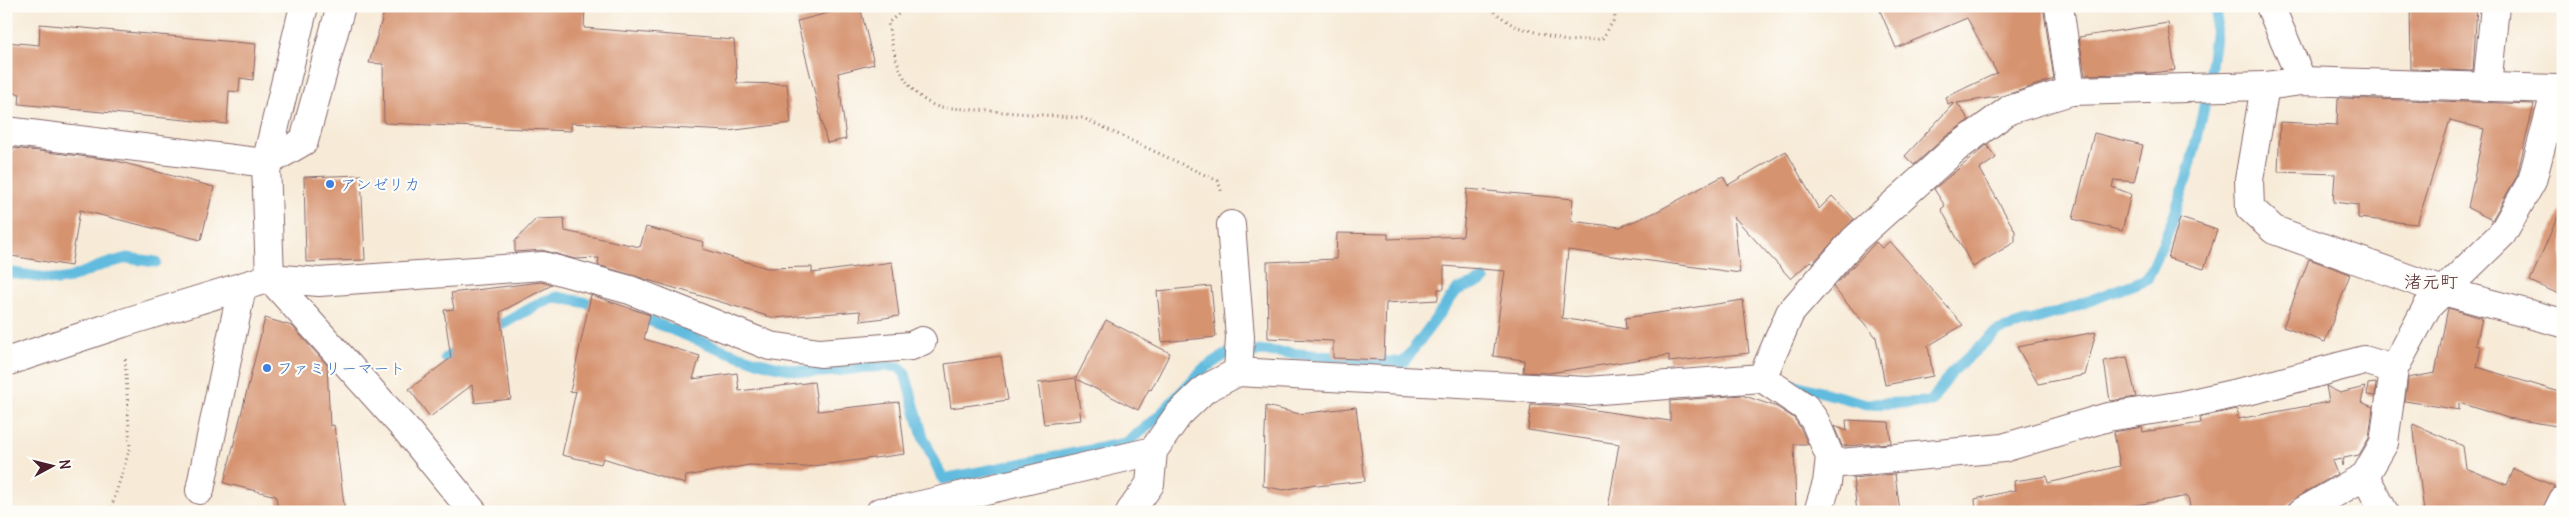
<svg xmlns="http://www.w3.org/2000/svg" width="2569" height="518" viewBox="0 0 2569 518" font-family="Delius,'Klee One',sans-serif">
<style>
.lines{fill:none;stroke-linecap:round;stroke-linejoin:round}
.stream{stroke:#60bbde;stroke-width:11}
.building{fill:#d69370}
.minor-casing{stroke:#876668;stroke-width:30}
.path{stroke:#876668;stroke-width:3;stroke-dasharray:1 4;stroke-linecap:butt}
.minor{stroke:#fff;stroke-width:28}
.shop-dot{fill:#3f7fe0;stroke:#fdfcf7;stroke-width:2}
.labels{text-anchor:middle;stroke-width:4.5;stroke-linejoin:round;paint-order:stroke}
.shop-label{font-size:16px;fill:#366cbe;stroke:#fdfcf7;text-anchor:start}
.neighbourhood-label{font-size:18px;fill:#4a1f2b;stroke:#fdfcf7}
</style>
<rect width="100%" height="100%" fill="#fdfcf7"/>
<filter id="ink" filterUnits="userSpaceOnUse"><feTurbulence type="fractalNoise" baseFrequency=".02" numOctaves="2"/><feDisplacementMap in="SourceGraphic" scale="10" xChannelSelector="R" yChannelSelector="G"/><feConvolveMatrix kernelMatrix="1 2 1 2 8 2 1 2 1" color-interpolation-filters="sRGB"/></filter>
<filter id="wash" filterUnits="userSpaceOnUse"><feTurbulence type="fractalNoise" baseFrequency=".0096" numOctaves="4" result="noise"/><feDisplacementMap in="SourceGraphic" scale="20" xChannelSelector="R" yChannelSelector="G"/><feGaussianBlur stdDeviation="1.12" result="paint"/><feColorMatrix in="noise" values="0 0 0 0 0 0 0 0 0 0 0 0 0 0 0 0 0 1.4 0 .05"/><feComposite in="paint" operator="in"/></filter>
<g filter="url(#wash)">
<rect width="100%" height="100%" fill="#f7ebd8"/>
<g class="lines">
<!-- stream -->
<g class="stream">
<polyline points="6,272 58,280 70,278 102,265 127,258 156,262"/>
<path d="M 635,315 C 689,335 743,363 801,371 C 834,376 867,363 899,367 L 905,374 L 923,437 L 943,479 L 1126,443 L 1158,417 L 1203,369 L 1226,354 L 1265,351 L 1403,363 L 1457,290 L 1484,280"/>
<polyline points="490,331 542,302 557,297 603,306"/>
<polyline points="446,358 464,347"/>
<path d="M 1784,382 L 1867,404 L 1931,402 L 1952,372 L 1997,331 L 2062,311 L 2147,279 C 2189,195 2210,99 2218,6"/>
</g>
</g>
<g id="blocks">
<!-- building -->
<g class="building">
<polygon points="386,6 585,6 584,28 734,40 737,83 787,84 791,123 728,131 571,123 571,131 384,123 383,64 369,63"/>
<polygon points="855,6 860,6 874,64 838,73 846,139 827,143 797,21"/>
<polygon points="1878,6 2043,6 2054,79 2003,96 1957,103 1969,120 1945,137 1914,165 1905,156 1954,103 1948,104 1946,97 1997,73 1967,18 1896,48"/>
<polygon points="2410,6 2477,6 2473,71 2411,69"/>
<polygon points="2168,23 2175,70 2152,73 2085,75 2079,37"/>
<polygon points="40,24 256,44 253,80 240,78 239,92 229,91 227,124 19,104 20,94 6,92 6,42 39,45"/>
<polygon points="2338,98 2534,104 2517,176 2492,220 2468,208 2484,129 2450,120 2417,224 2358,218 2358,205 2333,202 2335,174 2278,172 2280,122 2337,125"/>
<polygon points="2094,133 2143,145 2134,182 2114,180 2112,187 2131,194 2122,231 2073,219"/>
<polygon points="1987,145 1996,158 1980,169 2015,231 2015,242 1973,267 1941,209 1945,206 1934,189"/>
<polygon points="13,148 113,160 214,187 201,240 80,210 71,266 6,255 6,193"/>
<polygon points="1786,151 1819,209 1832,196 1854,219 1813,263 1810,261 1791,279 1734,217 1740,273 1568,250 1562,318 1626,329 1625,318 1743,300 1749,353 1669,362 1669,355 1549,373 1523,372 1524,360 1493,356 1505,271 1444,266 1444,289 1438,289 1438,300 1386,303 1384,360 1333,358 1333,341 1268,338 1267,262 1336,259 1337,233 1388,234 1388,239 1463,236 1467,189 1573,199 1571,221 1620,227 1656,212 1723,176 1728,185"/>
<polygon points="361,175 365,260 306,262 304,177"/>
<polygon points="2563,204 2563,296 2530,281"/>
<polygon points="564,218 565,231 640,247 646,227 704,242 703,249 767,268 812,267 812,273 892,262 899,316 861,321 860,311 774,318 598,265 599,258 575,259 542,250 515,252 515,241 536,219"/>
<polygon points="2180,218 2217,230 2204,269 2168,258"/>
<polygon points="1890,241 1963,325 1928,346 1933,376 1885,385 1876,337 1833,287 1876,242 1882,248"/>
<polygon points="2309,259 2350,274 2325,342 2283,327"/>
<polygon points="541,282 552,285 500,312 511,399 475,403 472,385 430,417 409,389 451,358 444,310 454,309 451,293"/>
<polygon points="1211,286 1216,337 1162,342 1157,291"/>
<polygon points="591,295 650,315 644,339 700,356 693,379 737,373 739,391 814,382 818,411 899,402 905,454 805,467 749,465 686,476 685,484 603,458 601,464 562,455 576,391 570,392"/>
<polygon points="2448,308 2482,318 2476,345 2481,347 2477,367 2563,393 2563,427 2508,418 2459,403 2459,410 2405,401 2408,378 2435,373"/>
<polygon points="265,318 292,326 327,365 330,426 334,425 345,512 278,512 276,496 224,483"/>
<polygon points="1106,320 1170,353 1151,390 1149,389 1138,410 1076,379 1081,420 1044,424 1038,383 1076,378"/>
<polygon points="2096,332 2085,375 2038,384 2017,347"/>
<polygon points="1001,356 1008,400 951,408 945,364"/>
<polygon points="2127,357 2136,397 2110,401 2104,361"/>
<polygon points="2376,383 2375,396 2367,395 2368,384"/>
<polygon points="2326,386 2340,393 2365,387 2361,402 2373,407 2369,438 2359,455 2344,458 2342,466 2341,459 2332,461 2337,474 2294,499 2288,505 2286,512 2191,512 2188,496 2119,508 2120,512 1976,512 1975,499 2015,490 2014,481 2047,476 2048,483 2120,466 2114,432 2142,427 2143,432 2201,423 2200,417 2237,409 2238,419 2329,402"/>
<polygon points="1742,395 1777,407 1794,418 1801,429 1808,444 1794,444 1796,512 1631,512 1608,508 1619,444 1528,430 1531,404 1567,406 1670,421 1670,401"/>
<polygon points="1266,406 1300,414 1356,407 1365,481 1317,486 1316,484 1283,490 1263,486"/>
<polygon points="1846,420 1889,422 1891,443 1842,446 1834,426 1847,431"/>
<polygon points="2413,424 2463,446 2466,468 2507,485 2514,469 2554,486 2542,512 2424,512"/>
<polygon points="1895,474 1900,512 1857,512 1853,478"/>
</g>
</g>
</g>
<g filter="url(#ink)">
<use href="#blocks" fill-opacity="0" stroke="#876668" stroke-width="1"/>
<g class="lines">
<defs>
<g id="minor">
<polyline points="304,6 266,163 270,278 408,432 473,512"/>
<polyline points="2059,6 2071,91"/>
<polyline points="2270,6 2302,81"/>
<polyline points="2265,86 2249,180 2250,208 2274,230 2443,291 2563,323"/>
<polyline points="2487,87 2495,6"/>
<polyline points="6,131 266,163 304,141 341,6"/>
<polyline points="1231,225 1240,337 1238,372"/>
<polyline points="6,362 123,323 270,278 319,282 543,266 630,290 770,346 820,353 911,346 922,341"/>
<polyline points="1762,378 1805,407 1815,421 1830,457 1827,483 1818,512"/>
<polyline points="1830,464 2003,448 2108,417 2183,405 2260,388 2364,360 2394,369"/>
<polyline points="2365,476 2384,512"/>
<polyline points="200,490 242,287"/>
<polyline points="880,512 904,509 1153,451"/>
<polyline points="1130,512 1150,484 1153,451 1178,415 1205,389 1238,372 1587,391 1762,378 1790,313 1854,240 1955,149 2009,110 2071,91 2265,86 2302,81 2556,89 2563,91"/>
<polyline points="2302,512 2365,476 2384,443 2394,369 2427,307 2502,234 2532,181 2556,89"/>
<polyline points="2557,512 2563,500"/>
</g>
</defs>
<!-- minor casing -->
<use href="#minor" class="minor-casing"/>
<!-- path -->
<g class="path">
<path d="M 916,6 L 903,10 L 888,23 C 894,58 902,93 938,107 L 1083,118 L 1218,181 L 1222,193"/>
<polyline points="1486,6 1514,26 1566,41 1602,39 1615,18 1613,6"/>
<polyline points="110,512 130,448 125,356"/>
</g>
<!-- minor -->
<use href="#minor" class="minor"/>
</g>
</g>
<!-- markers -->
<g class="shop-dot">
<circle cx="330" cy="184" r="5"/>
<circle cx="267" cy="368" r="5"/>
</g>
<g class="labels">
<!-- shop labels -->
<g class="shop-label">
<text x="340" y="190">アンゼリカ</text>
<text x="277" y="374">ファミリーマート</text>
</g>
<!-- neighbourhood labels -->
<g class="neighbourhood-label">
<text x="2431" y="288">渚元町</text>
</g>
</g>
<!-- margin -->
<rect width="2569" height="518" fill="none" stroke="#fdfcf7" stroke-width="25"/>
<!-- north arrow -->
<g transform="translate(52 466) rotate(83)" stroke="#fdfcf7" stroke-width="4" paint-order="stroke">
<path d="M0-4L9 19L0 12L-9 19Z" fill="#4a1f2b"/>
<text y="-8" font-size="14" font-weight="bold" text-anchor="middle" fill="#4a1f2b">N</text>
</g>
</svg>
